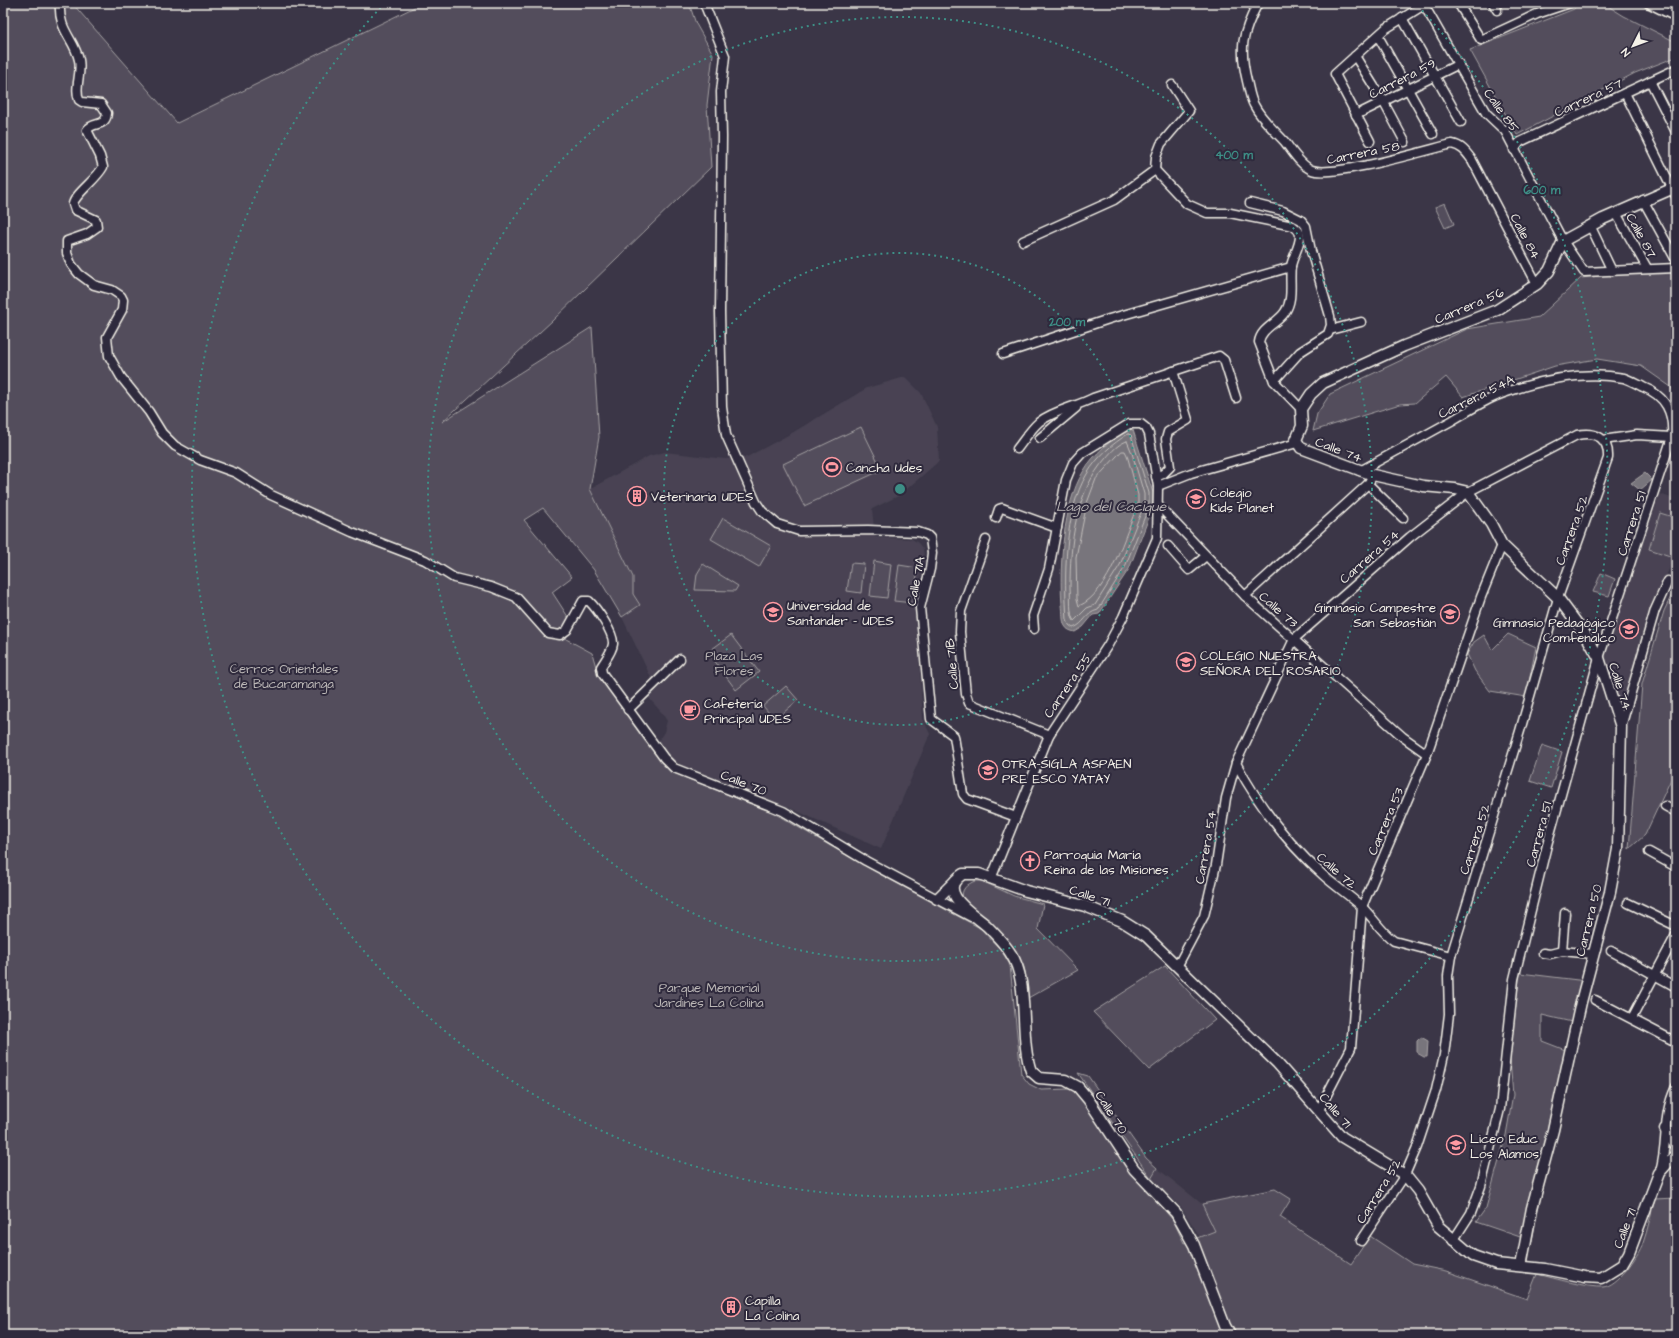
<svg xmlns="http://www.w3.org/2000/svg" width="1679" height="1338" viewBox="0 0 1679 1338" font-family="'Architects Daughter',sans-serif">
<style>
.built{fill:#484352}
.green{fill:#534e5c;stroke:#a4a0a2}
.water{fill:#78747b;stroke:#aaa6a7}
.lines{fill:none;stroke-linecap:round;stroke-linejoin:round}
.shore{stroke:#c2bfbc;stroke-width:1}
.minor-casing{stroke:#f4f1e8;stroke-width:11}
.tertiary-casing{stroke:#f4f1e8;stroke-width:13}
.minor{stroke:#2f2a3d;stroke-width:8}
.tertiary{stroke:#2f2a3d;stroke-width:10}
.ring{fill:none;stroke:#3d8f86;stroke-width:2;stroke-dasharray:2 4}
.labels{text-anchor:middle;stroke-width:4;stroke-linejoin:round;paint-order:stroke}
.street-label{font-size:13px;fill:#f4f1e8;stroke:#2f2a3d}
.poi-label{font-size:13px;fill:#f4f1e8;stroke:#2f2a3d;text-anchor:start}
.park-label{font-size:13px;fill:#bcb8b7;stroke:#2f2a3d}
.water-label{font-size:14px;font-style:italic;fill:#b6b2b2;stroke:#2f2a3d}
.centre{fill:#3d8f86;stroke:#2f2a3d;stroke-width:2}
.ring-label{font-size:12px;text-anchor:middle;font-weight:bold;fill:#3d8f86;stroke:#2f2a3d;stroke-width:4;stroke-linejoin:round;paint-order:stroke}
</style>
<rect width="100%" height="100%" fill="#3b3647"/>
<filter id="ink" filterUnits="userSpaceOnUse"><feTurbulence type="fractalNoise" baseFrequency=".025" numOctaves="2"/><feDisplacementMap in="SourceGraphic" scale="8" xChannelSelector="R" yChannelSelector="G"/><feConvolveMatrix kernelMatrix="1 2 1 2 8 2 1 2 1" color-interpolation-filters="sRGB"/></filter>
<g filter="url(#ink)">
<!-- built -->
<g class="built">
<polygon points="905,377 921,393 937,427 939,461 900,495 872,509 875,537 912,539 918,543 923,549 924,556 916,607 923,719 930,734 881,849 788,807 682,766 668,756 657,743 664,732 667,721 662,713 648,697 656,688 622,617 640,605 633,594 633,577 590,489 649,456 665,452 725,459 747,457 792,433 867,388"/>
<polygon points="1660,494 1676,500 1676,553 1655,602 1621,716 1602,657"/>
<polygon points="1157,1168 1202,1204 1215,1231 1200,1237 1181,1207 1151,1178"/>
</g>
<!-- green -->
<g class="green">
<path d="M 3,3 L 72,3 L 177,123 L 423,3 L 689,3 L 696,24 L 713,54 L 707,105 L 711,167 L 552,321 L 442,422 L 592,327 L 599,437 L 590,489 L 633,577 L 633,594 L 640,605 L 622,617 L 594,570 L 543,508 L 524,520 L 572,577 L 552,592 L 572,623 L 566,639 L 592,653 L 596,667 L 607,685 L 645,741 L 671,772 L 772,812 L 874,871 L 980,928 L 1001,950 L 1010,965 L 1021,1074 L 1029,1084 L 1041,1090 L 1069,1089 L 1076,1092 L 1087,1105 L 1126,1166 L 1173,1220 L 1184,1243 L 1215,1231 L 1202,1204 L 1275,1189 L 1291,1199 L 1280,1217 L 1351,1264 L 1370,1236 L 1412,1264 L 1446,1271 L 1527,1299 L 1537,1274 C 1554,1278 1587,1288 1603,1287 C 1618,1286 1638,1256 1643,1243 C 1648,1229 1651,1213 1655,1199 L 1676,1198 L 1676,1335 L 3,1335 Z"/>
<polygon points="1580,3 1603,3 1624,16 1676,42 1676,57 1635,73 1517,135 1470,50 1574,9"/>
<polygon points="1445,203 1454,224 1445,228 1435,207"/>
<polygon points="1676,268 1676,399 1671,387 1641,366 1597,359 1555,366 1463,397 1446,377 1415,403 1400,404 1313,431 1317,414 1330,394 1467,329 1539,317 1581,278"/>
<polygon points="861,427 882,470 804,506 783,464"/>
<polygon points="1660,513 1676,518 1676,550 1673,557 1649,549"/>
<polygon points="723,518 771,546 759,567 711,539"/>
<polygon points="874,561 891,564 887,598 870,596"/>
<polygon points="851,563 864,564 861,593 847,591"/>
<polygon points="703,564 738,586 735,591 695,590 697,574"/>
<polygon points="899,565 918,568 913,603 894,601"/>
<polygon points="1601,573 1615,579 1609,596 1593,592"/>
<polygon points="1676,586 1676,680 1673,679 1676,685 1676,762 1672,777 1645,835 1629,849 1642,684 1664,611"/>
<polygon points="1508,634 1536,647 1526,697 1490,691 1475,671 1467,654 1474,642 1484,635 1492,650"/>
<polygon points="731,635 759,672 736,690 708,652"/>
<polygon points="786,686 798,700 775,720 763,706"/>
<polygon points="1542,745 1562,752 1551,788 1530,781"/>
<path d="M 975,881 L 982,881 L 1014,896 L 1043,904 L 1038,929 L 1078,970 L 1028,998 C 1027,988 1027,977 1024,967 C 1018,953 1001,931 989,921 C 982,915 967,909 963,899 C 960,890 967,884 975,881 Z"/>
<polygon points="1165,966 1215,1020 1149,1070 1093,1012"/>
<polygon points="1520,973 1586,981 1576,1023 1542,1015 1542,1041 1573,1053 1544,1179 1532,1241 1476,1222 1486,1208 1506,1135 1513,1095 1509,1049"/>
<polygon points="1078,1073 1088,1076 1146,1158 1157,1168 1151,1178"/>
</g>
<!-- water -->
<g class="water">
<path d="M 1129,429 L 1133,430 L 1153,493 L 1153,507 L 1129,569 L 1099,614 L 1093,615 L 1083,627 L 1075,632 C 1071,631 1067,630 1065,626 C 1062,621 1063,612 1062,605 C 1059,567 1063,505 1083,472 C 1094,453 1111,440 1129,429 Z"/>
<polygon points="1645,473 1652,480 1640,490 1631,483"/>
<polygon points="1421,1037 1428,1041 1427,1057 1424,1057 1417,1053 1417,1041"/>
</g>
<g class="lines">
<!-- shore -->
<g class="shore">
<path d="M 1128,434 L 1131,435 L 1149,493 L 1149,506 L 1125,567 L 1098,610 C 1085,613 1085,624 1073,628 L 1069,625 L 1067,620 C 1064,578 1064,511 1087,474 C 1097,457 1112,444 1128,434 Z"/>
<path d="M 1127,441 L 1132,453 L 1144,494 L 1144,505 L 1120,565 L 1095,605 L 1087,608 L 1074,621 C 1069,614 1071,598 1070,588 C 1070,543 1075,493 1106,458 C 1112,451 1118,444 1127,441 Z"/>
<path d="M 1122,451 L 1125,451 L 1127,455 L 1138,495 L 1138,504 C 1125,534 1110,592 1079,606 L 1077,599 L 1076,557 L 1087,503 L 1096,479 Z"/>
</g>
<defs>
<g id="minor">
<path d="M 60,3 C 58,31 74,38 79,60 C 82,74 74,87 79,100 L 82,102 L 101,104 L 107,113 C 106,128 93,121 87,130 L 100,156 L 103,167 C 96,180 75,194 73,204 L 75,210 L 96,220 L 97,227 L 87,234 L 67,241 L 67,253 L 71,264 L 79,274 L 94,285 L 112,290 L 121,296 L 123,300 L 122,310 L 107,337 L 109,356 L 121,377 L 149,412 L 162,433 L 175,446 L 200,460 L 236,473 L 271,495 L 352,532 L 425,560 L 454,578 L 491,587 L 516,597 L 548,633 L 560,635 L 567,630 L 583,601 L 589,601 C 597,609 614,633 613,644 C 612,652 605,660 601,667 L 602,673 L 664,758 L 674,768 L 783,811 L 866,861 L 971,917"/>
<polyline points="704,3 725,56 721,92 722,137 720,312 722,407 726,435 756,502 762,511 777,524 799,531 868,530 918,532 927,535 930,538 932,553 930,569 920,608 931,719 954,736 963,794 967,799 1016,817"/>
<path d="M 1258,3 C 1242,34 1239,48 1247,81 C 1249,89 1250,98 1254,105 C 1261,119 1274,130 1285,142 C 1292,151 1301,166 1312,170 C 1333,178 1427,150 1452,144 C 1462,146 1466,152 1472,160 L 1537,284"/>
<polyline points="1458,3 1481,40 1537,14 1570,3"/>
<polyline points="1493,3 1497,10"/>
<polyline points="1648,3 1676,17"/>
<polyline points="1424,5 1486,113 1505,131 1563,241 1584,272 1676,268"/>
<polyline points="1402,18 1461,122"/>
<polyline points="1378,36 1433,134"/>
<polyline points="1355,56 1383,101 1405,142"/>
<polyline points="1650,81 1676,132"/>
<polyline points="1625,93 1676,196"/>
<polyline points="1356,115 1459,64"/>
<polyline points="1370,141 1335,74 1385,29 1427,3"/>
<polyline points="1514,150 1520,142 1676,69"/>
<path d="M 1155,170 L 1187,204 L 1207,213 L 1230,213 L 1293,226 C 1297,229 1300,231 1300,236 C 1300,246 1293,256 1291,266 C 1289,281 1294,299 1285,312 C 1278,323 1261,328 1259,342 L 1274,381 L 1301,409"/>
<polyline points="1643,200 1676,260"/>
<polyline points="1250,203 1283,211 1301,220 1306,226 1311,251 1330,316 1331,325 1328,334 1300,352 1274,381"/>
<polyline points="1616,213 1647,268"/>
<polyline points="1590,225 1612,271"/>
<polyline points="1023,241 1114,200 1155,170 1156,157 1161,144 1189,111 1172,85"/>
<polyline points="1330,330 1361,322"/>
<polyline points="1003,354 1109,319 1291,267"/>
<polyline points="1040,438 1076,408"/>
<polyline points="1603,440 1637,435 1672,437"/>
<path d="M 1017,449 C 1024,440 1030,430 1039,422 C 1054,410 1076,407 1093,398 L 1219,356 L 1224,360 L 1236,398"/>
<path d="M 1360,471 C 1391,454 1422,437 1453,420 C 1471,409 1490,397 1510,391 C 1545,379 1587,371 1624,378 C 1630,380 1637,384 1643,387 C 1666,396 1674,413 1672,437 L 1599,658 L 1547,845 L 1514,979 L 1500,1109 L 1481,1186 L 1471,1213 L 1453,1241"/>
<polyline points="1156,477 1163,474 1170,467 1166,439 1168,432 1188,420 1173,371"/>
<polyline points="1368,484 1403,518"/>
<polyline points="1158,486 1191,473 1297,443"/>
<polyline points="1158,505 1245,596 1403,737 1427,754"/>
<polyline points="996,518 999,509 1002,508 1057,528"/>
<polyline points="986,540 961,611 960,632 966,694 969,703 1049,735"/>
<polyline points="1168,546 1189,570 1206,556"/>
<polyline points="1245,596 1368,484 1373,475"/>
<polyline points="628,710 680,659"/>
<polyline points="1621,727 1655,610 1668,581"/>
<path d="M 1236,763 C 1258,804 1288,844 1323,875 C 1335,886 1349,895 1361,906 C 1373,917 1381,932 1394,941 L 1451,956"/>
<polyline points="1665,806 1676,812"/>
<polyline points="1649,852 1676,867"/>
<polyline points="991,879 1049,735 1108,645 1123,617 1157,538 1158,486 1149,434 1146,428 1141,424 1129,424 1082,453 1073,463 1066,480 1049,569 1033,616 1034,629"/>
<polyline points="1628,903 1676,926"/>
<polyline points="1562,951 1565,913"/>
<polyline points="1611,951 1676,987"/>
<polyline points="1543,953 1550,954 1562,951 1593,954"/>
<path d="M 1178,965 L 1204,916 L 1216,865 L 1226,798 L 1236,763 L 1294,639 L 1410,537 L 1468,492 L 1577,435 C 1596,431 1609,438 1608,458 L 1558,598 L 1520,731 L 1451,956 L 1448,976 L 1449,1014 L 1444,1055 L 1436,1090 L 1417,1147 L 1405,1175 L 1361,1241"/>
<polyline points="1595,1000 1676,1042"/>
<polyline points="1632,1018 1676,935"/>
<polyline points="1319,1110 1351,1048 1362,907 1427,754 1481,597 1502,545"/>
<path d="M 1660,1172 C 1669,1141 1661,1118 1676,1087"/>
</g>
<g id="tertiary">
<polyline points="937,899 955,881"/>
<polyline points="1665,1129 1676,1146"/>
<polyline points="1521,1266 1532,1208 1553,1130 1581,1002 1610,892 1618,849 1621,727 1599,658 1587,637 1558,598 1502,545 1491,524 1468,492 1455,489 1423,486 1373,475 1301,448 1296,440 1302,426 1301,409 1311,394 1323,383 1404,346 1497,310 1537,284 1549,271 1563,241 1603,219 1676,187"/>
<path d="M 1230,1335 L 1225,1326 L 1194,1245 L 1176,1213 L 1134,1169 L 1088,1099 L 1078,1087 L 1065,1080 L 1039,1078 L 1031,1071 C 1019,1039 1030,981 1011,954 C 1005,944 995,934 987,926 C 975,915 934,892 963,874 L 979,874 L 1026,891 L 1085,906 L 1122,921 L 1146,936 L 1277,1063 L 1342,1137 L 1405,1175 L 1418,1191 L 1438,1226 L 1473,1256 L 1496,1264 L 1545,1269 L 1585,1277 L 1601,1278 L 1622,1265 L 1629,1253 L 1659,1173 L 1676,1154"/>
</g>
</defs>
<!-- minor casing -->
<use href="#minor" class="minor-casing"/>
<!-- tertiary casing -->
<use href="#tertiary" class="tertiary-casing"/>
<!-- minor -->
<use href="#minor" class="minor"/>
<!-- tertiary -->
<use href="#tertiary" class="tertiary"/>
</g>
</g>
<!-- distance rings -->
<g class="ring">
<circle cx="900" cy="489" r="236"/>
<circle cx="900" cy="489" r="472"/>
<path d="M1418 6A708 708 0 1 1 382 6"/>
</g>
<!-- icons -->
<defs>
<symbol id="stadium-ring" viewBox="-11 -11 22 22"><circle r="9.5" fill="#2f2a3d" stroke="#ff9aa2" stroke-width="1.5"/><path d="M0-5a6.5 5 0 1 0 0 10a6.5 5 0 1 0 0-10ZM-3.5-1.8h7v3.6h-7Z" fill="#ff9aa2"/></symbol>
<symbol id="building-ring" viewBox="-11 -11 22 22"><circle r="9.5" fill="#2f2a3d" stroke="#ff9aa2" stroke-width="1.5"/><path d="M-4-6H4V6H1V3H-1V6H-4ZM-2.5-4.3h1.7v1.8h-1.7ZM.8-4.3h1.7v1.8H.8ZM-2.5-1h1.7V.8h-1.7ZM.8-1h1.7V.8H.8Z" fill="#ff9aa2"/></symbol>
<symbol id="school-ring" viewBox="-11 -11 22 22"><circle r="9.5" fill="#2f2a3d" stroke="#ff9aa2" stroke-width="1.5"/><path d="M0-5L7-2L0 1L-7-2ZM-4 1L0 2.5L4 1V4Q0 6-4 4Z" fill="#ff9aa2"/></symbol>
<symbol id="university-ring" viewBox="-11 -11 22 22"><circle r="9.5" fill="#2f2a3d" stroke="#ff9aa2" stroke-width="1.5"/><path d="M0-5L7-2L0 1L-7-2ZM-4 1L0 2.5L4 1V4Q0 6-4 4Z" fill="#ff9aa2"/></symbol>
<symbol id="cafe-ring" viewBox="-11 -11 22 22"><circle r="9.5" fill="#2f2a3d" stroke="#ff9aa2" stroke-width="1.5"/><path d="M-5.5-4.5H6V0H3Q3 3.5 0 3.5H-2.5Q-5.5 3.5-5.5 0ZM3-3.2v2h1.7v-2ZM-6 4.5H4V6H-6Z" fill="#ff9aa2"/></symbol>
<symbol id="church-ring" viewBox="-11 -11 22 22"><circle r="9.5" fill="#2f2a3d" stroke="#ff9aa2" stroke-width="1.5"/><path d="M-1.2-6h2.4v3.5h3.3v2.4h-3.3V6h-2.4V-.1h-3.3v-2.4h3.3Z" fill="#ff9aa2"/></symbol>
</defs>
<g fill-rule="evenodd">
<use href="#stadium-ring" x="821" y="456" width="22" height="22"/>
<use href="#building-ring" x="626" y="485" width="22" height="22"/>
<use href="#school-ring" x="1185" y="488" width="22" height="22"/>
<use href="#university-ring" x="762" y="601" width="22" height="22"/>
<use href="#school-ring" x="1439" y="603" width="22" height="22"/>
<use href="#school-ring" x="1618" y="618" width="22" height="22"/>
<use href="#school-ring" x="1175" y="651" width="22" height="22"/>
<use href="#cafe-ring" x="679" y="699" width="22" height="22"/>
<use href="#school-ring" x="977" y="759" width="22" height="22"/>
<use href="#church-ring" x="1019" y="850" width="22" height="22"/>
<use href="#school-ring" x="1445" y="1134" width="22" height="22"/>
<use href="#building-ring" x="720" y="1296" width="22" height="22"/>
</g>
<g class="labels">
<!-- street labels -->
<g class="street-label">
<text transform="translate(1402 78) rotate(-27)" y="5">Carrera 59</text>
<text transform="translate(1588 97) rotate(-25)" y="5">Carrera 57</text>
<text transform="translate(1502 110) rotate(54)" y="5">Calle 85</text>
<text transform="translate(1363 152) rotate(-11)" y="5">Carrera 58</text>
<text transform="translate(1642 235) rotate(61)" y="5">Calle 87</text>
<text transform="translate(1526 236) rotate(62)" y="5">Calle 84</text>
<text transform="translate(1469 305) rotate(-23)" y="5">Carrera 56</text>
<text transform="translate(1476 396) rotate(-26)" y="5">Carrera 54A</text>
<text transform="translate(1339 449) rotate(21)" y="5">Calle 74</text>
<text transform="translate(1631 523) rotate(-72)" y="5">Carrera 51</text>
<text transform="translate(1571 530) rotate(-70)" y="5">Carrera 52</text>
<text transform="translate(1369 556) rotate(-41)" y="5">Carrera 54</text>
<text transform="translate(915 581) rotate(-79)" y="5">Calle 71A</text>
<text transform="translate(1279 609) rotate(41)" y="5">Calle 73</text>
<text transform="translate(951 664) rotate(-95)" y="5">Calle 71B</text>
<text transform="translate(1067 685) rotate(-56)" y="5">Carrera 55</text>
<text transform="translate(1621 686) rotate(72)" y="5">Calle 74</text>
<text transform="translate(744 782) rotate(21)" y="5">Calle 70</text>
<text transform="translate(1385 821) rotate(-67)" y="5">Carrera 53</text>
<text transform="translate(1538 834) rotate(-75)" y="5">Carrera 51</text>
<text transform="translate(1474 839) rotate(-72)" y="5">Carrera 52</text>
<text transform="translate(1205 847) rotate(-80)" y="5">Carrera 54</text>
<text transform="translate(1337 870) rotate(41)" y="5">Calle 72</text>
<text transform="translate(1090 895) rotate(18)" y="5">Calle 71</text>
<text transform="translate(1588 920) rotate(-76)" y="5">Carrera 50</text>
<text transform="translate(1336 1110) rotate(49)" y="5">Calle 71</text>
<text transform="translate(1112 1112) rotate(57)" y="5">Calle 70</text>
<text transform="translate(1378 1191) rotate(-58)" y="5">Carrera 52</text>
<text transform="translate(1624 1228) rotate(-69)" y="5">Calle 71</text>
</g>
<!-- poi labels -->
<g class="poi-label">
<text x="846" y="472">Cancha Udes</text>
<text x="1210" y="497">Colegio<tspan x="1210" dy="15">Kids Planet</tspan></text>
<text x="651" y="501">Veterinaria UDES</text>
<text x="787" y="610">Universidad de<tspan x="787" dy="15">Santander - UDES</tspan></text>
<text x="1436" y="612" text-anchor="end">Gimnasio Campestre<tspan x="1436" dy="15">San Sebastián</tspan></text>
<text x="1615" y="627" text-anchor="end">Gimnasio Pedagógico<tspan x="1615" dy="15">Comfenalco</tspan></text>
<text x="1200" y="660">COLEGIO NUESTRA<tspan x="1200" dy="15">SEÑORA DEL ROSARIO</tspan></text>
<text x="704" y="708">Cafetería<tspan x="704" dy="15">Principal UDES</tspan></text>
<text x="1002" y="768">OTRA-SIGLA ASPAEN<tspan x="1002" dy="15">PRE ESCO YATAY</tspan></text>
<text x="1044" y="859">Parroquia María<tspan x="1044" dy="15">Reina de las Misiones</tspan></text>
<text x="1470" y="1143">Liceo Educ<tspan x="1470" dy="15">Los Alamos</tspan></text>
<text x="745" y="1305">Capilla<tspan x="745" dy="15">La Colina</tspan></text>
</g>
<!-- park labels -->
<g class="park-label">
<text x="734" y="660">Plaza Las<tspan x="734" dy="15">Flores</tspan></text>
<text x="284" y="673">Cerros Orientales<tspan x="284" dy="15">de Bucaramanga</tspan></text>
<text x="709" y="992">Parque Memorial<tspan x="709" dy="15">Jardines La Colina</tspan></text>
</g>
<!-- water labels -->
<g class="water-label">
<text x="1111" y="511">Lago del Cacique</text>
</g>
</g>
<circle cx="900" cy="489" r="6" class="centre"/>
<g class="ring-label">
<text x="1234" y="159">400 m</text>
<text x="1542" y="194">600 m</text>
<text x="1067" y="326">200 m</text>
</g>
<!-- margin -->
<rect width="1679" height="1338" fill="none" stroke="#2f2a3d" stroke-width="16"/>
<rect x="8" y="8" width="1663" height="1322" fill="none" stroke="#f4f1e8" stroke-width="1.5" filter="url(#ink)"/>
<!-- north arrow -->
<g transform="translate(1633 46) rotate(228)" stroke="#2f2a3d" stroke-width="3" paint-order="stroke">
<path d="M0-3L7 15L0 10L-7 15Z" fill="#f4f1e8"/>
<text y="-6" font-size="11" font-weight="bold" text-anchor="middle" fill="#f4f1e8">N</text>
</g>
</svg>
